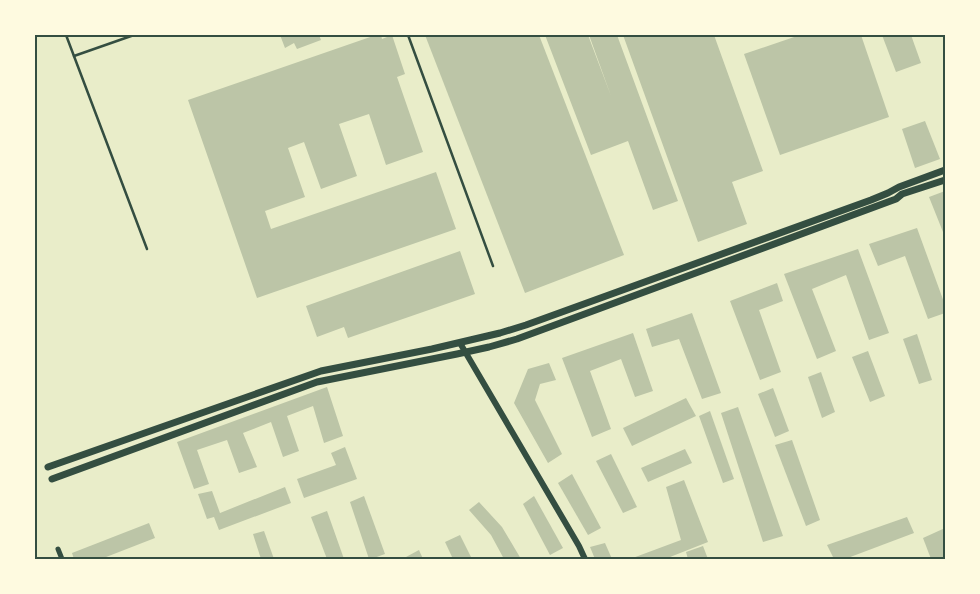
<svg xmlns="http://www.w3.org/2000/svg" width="980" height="594" viewBox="0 0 980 594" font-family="'Nunito Sans',sans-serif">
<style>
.building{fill:#bcc5a7}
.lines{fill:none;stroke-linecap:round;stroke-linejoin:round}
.service{stroke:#344e41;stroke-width:2.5}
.minor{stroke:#344e41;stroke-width:5}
.tertiary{stroke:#344e41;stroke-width:6}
.secondary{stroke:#344e41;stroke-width:7}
.neatline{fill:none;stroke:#344e41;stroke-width:2}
</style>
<rect width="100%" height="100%" fill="#e9edc9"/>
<!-- building -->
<g class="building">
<polygon points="280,35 319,35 321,40 297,49 294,43 285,48"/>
<polygon points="376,35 381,35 382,39 392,35 405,74 397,77 423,152 386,165 369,114 339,124 357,176 321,189 304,142 288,148 305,197 265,211 271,229 436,172 456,229 257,298 188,100"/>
<polygon points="425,35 539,35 624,255 525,293"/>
<polygon points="545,35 588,35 611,96 589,35 617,35 678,201 653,210 628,141 591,155"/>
<polygon points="623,35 714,35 763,171 732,182 747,224 698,242"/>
<polygon points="800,35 861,35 889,117 780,155 744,54"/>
<polygon points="882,35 911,35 921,63 896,72"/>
<polygon points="925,121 940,159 915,168 902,129"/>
<polygon points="945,191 945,237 929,197"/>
<polygon points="917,228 945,305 945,313 928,319 905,256 878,266 869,244"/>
<polygon points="858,249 889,333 869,340 846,275 812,289 836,351 817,359 784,274"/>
<polygon points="460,251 475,294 348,338 344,327 317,337 306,306"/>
<polygon points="777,283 783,301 759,310 781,372 760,380 730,301"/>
<polygon points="692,313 721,393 702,399 679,339 652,347 646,329"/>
<polygon points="633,333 653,391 635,397 621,359 590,371 611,429 592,437 562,358"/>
<polygon points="917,334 932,380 919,384 903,339"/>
<polygon points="868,351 885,396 870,402 852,357"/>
<polygon points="549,363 556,380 540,384 535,400 562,454 548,463 514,403 528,369"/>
<polygon points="821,372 835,412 822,418 808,377"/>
<polygon points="327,387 343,436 324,443 313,406 287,416 299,451 283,457 271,422 243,433 257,467 239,473 227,440 197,450 209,484 194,489 177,442"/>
<polygon points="773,388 789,431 775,437 758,394"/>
<polygon points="686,398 696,416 632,446 623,428"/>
<polygon points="738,407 783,536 763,542 721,413"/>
<polygon points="710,411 734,479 723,483 699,416"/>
<polygon points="792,440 820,520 806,526 775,445"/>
<polygon points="345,447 357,479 304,498 297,479 336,465 331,453"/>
<polygon points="685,449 692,463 648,482 641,468"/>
<polygon points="611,454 637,507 623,513 596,461"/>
<polygon points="572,474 601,528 588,535 558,483"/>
<polygon points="684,480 708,542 665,559 630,559 681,540 666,487"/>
<polygon points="285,487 291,503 219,530 214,517 207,519 198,494 212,491 220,513"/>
<polygon points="364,496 385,554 371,559 369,559 350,502"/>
<polygon points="534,496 563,548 550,555 523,504"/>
<polygon points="479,502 502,527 521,559 504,559 491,535 469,510"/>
<polygon points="327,511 344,559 327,559 311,517"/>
<polygon points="907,517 914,533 845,559 834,559 827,545"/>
<polygon points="149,523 155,538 101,559 74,559 72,553"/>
<polygon points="945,528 945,559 931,559 923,538"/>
<polygon points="264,531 274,559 261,559 253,534"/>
<polygon points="460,535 472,559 453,559 445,542"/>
<polygon points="605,543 612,559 595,559 590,547"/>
<polygon points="703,546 708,559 688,559 686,552"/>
<polygon points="419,550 423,559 407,559 406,557"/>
</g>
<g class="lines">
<!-- service -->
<g class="service">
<polyline points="66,35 147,249"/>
<polyline points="408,35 493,266"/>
<polyline points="74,56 134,35"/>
</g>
<!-- minor -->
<polyline class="minor" points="58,549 62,559"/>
<!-- tertiary -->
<polyline class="tertiary" points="460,343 579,546 585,559"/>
<!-- secondary -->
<g class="secondary">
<polyline points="48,467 321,371 432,349 500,333 526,325 871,200 888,193 899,187 945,170"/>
<polyline points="52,479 317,382 457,354 489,347 517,339 896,199 902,194 945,180"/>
</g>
</g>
<!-- border -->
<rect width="980" height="594" fill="none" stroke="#fefae0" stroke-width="72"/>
<rect x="36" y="36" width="908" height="522" class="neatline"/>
</svg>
